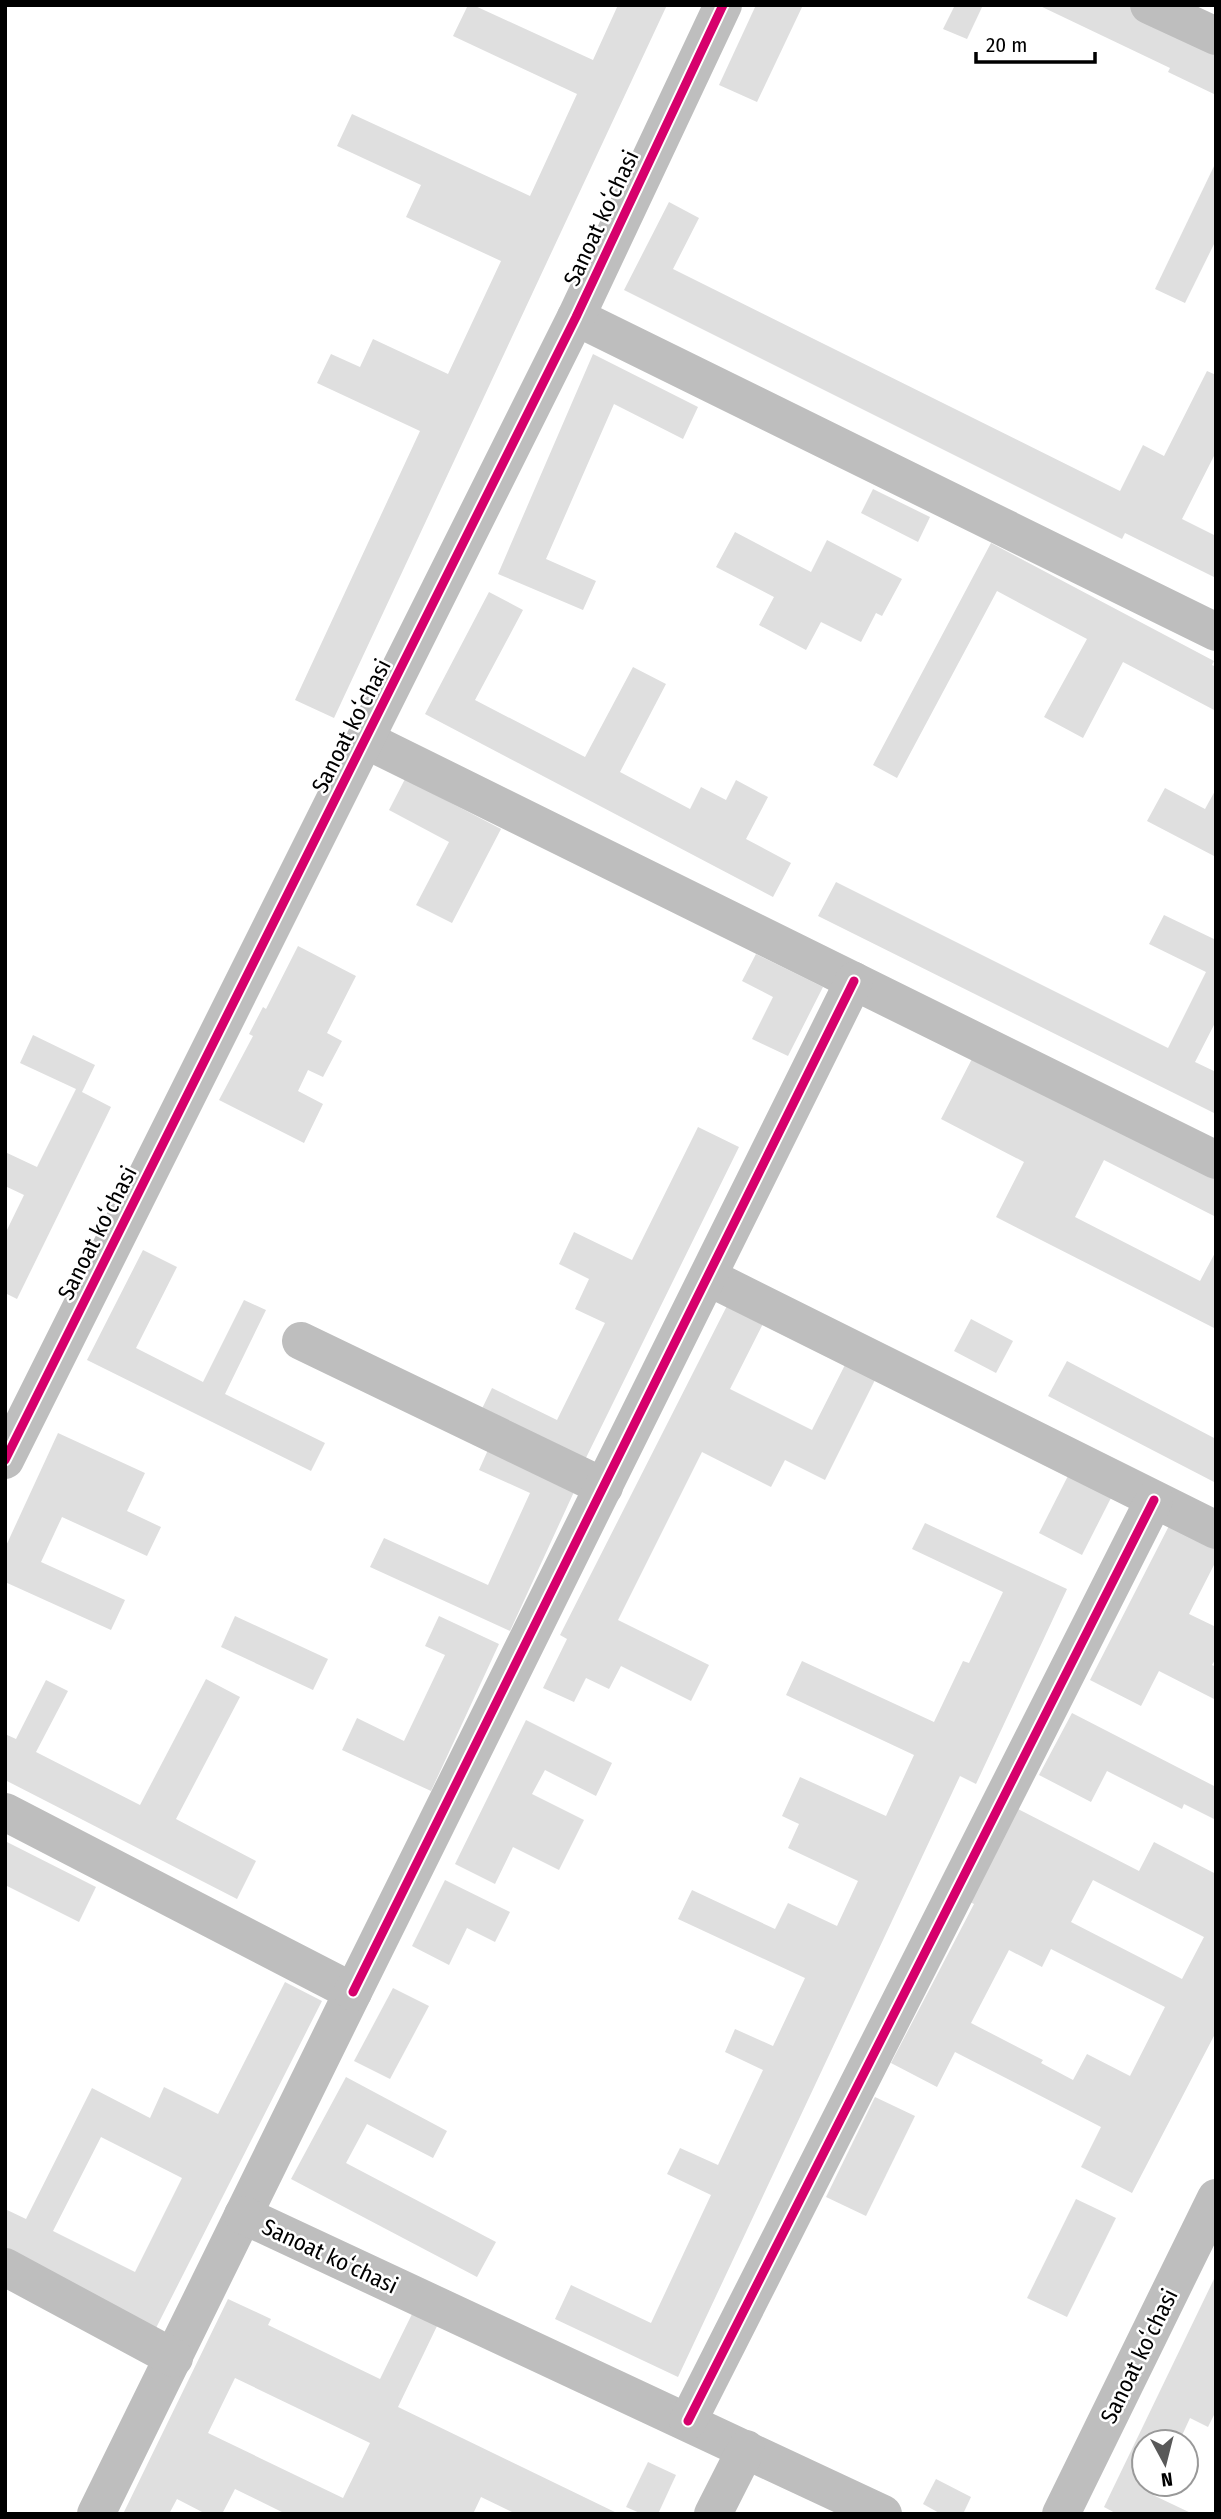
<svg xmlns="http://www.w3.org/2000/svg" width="1221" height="2519" viewBox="0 0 1221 2519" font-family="'Fira Sans Condensed',sans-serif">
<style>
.building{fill:#dfdfdf;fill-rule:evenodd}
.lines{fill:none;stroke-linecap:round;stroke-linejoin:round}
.street{stroke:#bebebe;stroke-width:38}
.cycleway-casing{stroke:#fff;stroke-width:13}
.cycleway{stroke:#d6006c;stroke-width:9}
.labels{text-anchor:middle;stroke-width:5;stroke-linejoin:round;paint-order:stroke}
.street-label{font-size:23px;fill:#000;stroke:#fff}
</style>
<rect width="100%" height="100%" fill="#fff"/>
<!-- building -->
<g class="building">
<polygon points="468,5 473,5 593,60 618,5 667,5 334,718 295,700 420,431 317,383 331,354 360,367 373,339 448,374 501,261 406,217 421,185 337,146 352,114 530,196 577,94 453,36"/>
<polygon points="756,5 803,5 757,102 719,85"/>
<polygon points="955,5 983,5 967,39 943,29"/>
<polygon points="1038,5 1130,5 1216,46 1216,95 1168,72 1170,68"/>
<polygon points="1216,162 1216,240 1185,303 1155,289"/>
<polygon points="669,202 699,218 673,269 1120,491 1143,445 1164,456 1207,371 1216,375 1216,452 1182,519 1216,536 1216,578 1125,533 1122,539 624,290"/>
<polygon points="593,354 698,407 683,439 614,404 546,559 596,581 583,610 498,574"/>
<polygon points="873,489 930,517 918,542 861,513"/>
<polygon points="735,532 811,572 827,540 902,579 882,616 876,613 861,642 821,622 806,650 759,625 774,597 716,567"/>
<polygon points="991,543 1214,661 1212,665 1216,667 1216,711 1123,662 1083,738 1044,717 1087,639 997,591 897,778 873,765"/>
<polygon points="489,592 523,610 475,700 585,757 633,667 666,684 620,772 690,809 701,787 726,800 736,780 768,797 746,839 791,863 773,897 425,714"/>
<polygon points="405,779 501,829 452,923 416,905 449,842 389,810"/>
<polygon points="1165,788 1205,809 1216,789 1214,856 1147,821"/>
<polygon points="836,882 1168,1048 1206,972 1149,944 1164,915 1216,940 1216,1021 1195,1062 1216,1072 1216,1114 818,916"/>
<polygon points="298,946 356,976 327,1033 342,1041 323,1077 308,1070 298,1091 323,1104 304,1143 219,1100 253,1036 249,1034 263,1007 266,1009"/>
<polygon points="756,954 823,987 788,1056 752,1039 773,997 742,981"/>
<polygon points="33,1035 95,1065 82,1092 111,1107 17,1299 5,1293 5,1234 24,1195 5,1186 5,1152 37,1167 76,1089 20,1063"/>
<polygon points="975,1053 1216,1177 1216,1217 1104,1160 1075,1217 1200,1281 1216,1251 1216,1329 996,1217 1024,1162 941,1119"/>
<polygon points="698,1127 739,1147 580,1470 477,1419 492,1388 557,1420 605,1323 575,1309 589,1279 559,1264 574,1232 632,1260"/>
<polygon points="143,1250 177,1267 136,1348 203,1382 244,1300 266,1310 225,1394 325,1443 311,1471 87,1360"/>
<polygon points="733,1294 769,1312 730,1389 812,1430 850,1355 880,1370 825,1480 785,1460 771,1487 702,1452 618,1620 709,1665 691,1701 621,1666 609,1689 586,1678 574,1702 543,1688 567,1639 560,1635"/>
<polygon points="971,1319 1013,1341 996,1373 954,1351"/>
<polygon points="1067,1361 1216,1439 1216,1483 1048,1396"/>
<polygon points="58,1433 145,1473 127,1511 161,1527 147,1556 62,1517 41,1562 125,1600 111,1630 5,1582 5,1548"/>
<polygon points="492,1441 579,1481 510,1631 370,1567 384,1538 488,1585 530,1493 479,1470"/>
<polygon points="1072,1468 1115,1490 1082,1555 1039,1533"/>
<polygon points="1172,1520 1216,1542 1216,1561 1189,1614 1216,1627 1216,1658 1212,1665 1216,1667 1216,1700 1159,1671 1141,1706 1090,1680"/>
<polygon points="925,1523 1067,1589 976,1784 960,1776 678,2377 555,2319 571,2285 651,2323 711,2195 667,2174 680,2148 718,2165 763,2070 725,2052 735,2029 773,2046 805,1978 678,1919 692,1890 775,1929 788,1903 837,1926 858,1881 788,1848 799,1824 782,1816 800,1777 886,1816 914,1755 786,1695 802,1661 934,1722 963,1661 969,1663 1003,1592 912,1549"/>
<polygon points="235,1616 328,1659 313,1690 221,1647"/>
<polygon points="439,1616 499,1644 431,1791 342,1750 357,1718 404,1741 445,1655 425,1646"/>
<polygon points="206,1679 240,1697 176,1819 256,1861 237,1899 5,1780 5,1734 16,1739 46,1680 68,1691 36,1752 140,1805"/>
<polygon points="1072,1713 1216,1787 1216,1820 1184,1804 1182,1809 1107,1771 1091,1802 1039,1775"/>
<polygon points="526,1720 612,1763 596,1796 545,1770 532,1794 584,1820 559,1870 513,1847 495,1884 455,1864"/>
<path d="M 1018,1809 L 1139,1871 L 1154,1842 L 1216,1874 L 1216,2032 L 1132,2193 L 1081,2167 L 1101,2127 L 955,2052 L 937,2087 L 891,2063 L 974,1904 L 970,1902 ZM 1093,1880 L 1204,1937 L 1182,1979 L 1071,1922 ZM 1051,1949 L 1165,2007 L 1130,2076 L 1087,2054 L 1073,2080 L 1041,2063 L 1043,2060 L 971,2023 L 1009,1950 L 1042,1967 Z"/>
<polygon points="5,1841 96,1887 79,1922 5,1885"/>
<polygon points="445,1880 510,1912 495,1942 467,1928 449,1965 412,1946"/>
<path d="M 285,1982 L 322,2001 L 155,2330 L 5,2251 L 5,2209 L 26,2219 L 92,2088 L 150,2118 L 164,2087 L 218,2114 ZM 101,2137 L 182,2178 L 135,2272 L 53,2231 Z"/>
<polygon points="393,1988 429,2006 390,2079 354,2061"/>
<polygon points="346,2077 447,2131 433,2158 367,2124 346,2163 496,2242 477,2277 291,2179"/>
<polygon points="875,2097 915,2116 866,2216 826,2197"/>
<polygon points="1076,2199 1116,2218 1067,2317 1027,2298"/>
<polygon points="1214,2279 1216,2280 1216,2411 1208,2427 1190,2418 1179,2442 1144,2442 1144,2484 1158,2484 1153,2495 1193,2514 1117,2514 1104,2507"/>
<path d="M 228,2299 L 271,2319 L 268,2325 L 380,2379 L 413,2312 L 438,2324 L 398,2407 L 619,2514 L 516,2514 L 481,2497 L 473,2514 L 286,2514 L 235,2489 L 222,2514 L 206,2514 L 177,2499 L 169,2514 L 123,2514 ZM 235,2378 L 370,2443 L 343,2498 L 208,2433 Z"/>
<polygon points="648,2462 676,2475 658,2514 642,2514 626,2507"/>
<polygon points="936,2479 971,2497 963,2514 941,2514 923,2504"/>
</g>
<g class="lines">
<!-- street -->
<g class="street">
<polyline points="1149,5 1216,36"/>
<polyline points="576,317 1216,632"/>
<polyline points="366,740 1216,1160"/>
<polyline points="708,1277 1216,1530"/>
<polyline points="301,1341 604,1487"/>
<polyline points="5,1460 576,317 723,5"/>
<polyline points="5,1812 353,1992 96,2514"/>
<polyline points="353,1992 854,981"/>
<polyline points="243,2215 883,2514"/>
<polyline points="5,2267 174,2358"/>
<polyline points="688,2421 1154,1500"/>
<polyline points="713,2514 746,2449"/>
<polyline points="1061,2514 1216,2198"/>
</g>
<defs>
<g id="cycleway">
<polyline points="5,1460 576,317 723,5"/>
<polyline points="353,1992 854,981"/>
<polyline points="688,2421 1154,1500"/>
</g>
</defs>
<!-- cycleway casing -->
<use href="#cycleway" class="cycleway-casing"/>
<!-- cycleway -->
<use href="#cycleway" class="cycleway"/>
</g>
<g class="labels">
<!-- street labels -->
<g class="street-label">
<text transform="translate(601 218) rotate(-65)" y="8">Sanoat koʻchasi</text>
<text transform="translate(351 726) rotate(-63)" y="8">Sanoat koʻchasi</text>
<text transform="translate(97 1233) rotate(-63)" y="8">Sanoat koʻchasi</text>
<text transform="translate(330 2256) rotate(25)" y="8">Sanoat koʻchasi</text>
<text transform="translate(1139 2356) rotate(-64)" y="8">Sanoat koʻchasi</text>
</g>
</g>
<!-- border -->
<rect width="1221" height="2519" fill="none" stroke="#000000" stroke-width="14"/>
<!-- north arrow -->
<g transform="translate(1165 2463) rotate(173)"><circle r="33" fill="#ffffff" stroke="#999999" stroke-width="2"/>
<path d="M0-5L12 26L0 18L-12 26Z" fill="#595959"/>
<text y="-10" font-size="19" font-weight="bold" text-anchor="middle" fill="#000000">N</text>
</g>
<!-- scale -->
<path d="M976 52v10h119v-10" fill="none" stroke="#000000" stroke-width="3.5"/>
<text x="986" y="52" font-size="21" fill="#000000" stroke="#ffffff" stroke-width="5" paint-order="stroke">20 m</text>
</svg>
